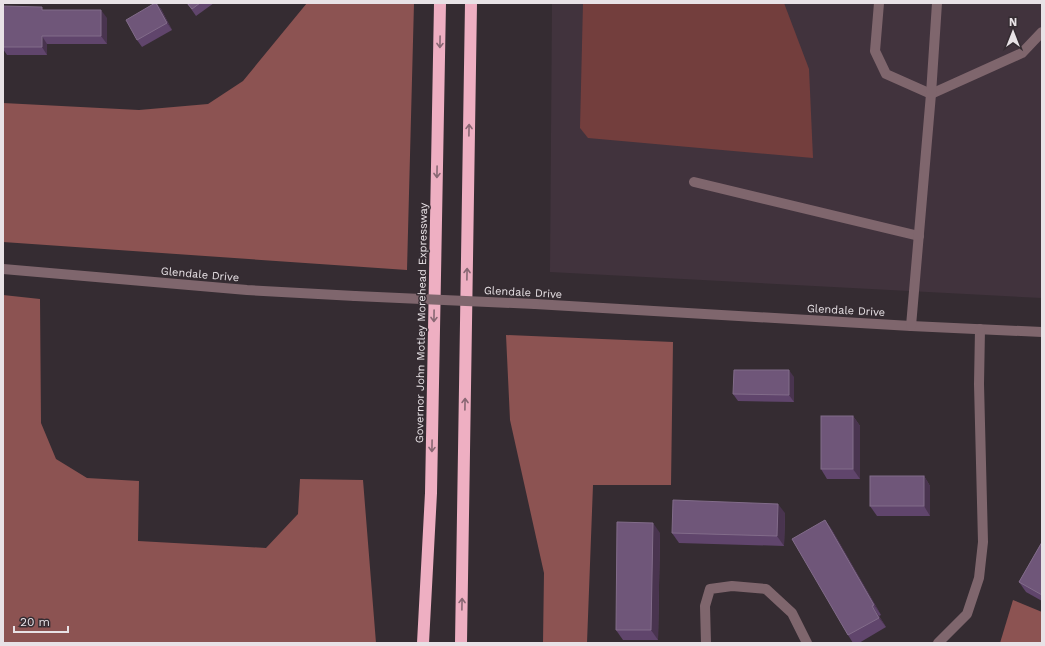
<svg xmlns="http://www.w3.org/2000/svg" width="1045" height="646" viewBox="0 0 1045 646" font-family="'Work Sans',sans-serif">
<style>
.built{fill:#41333d}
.green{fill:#733e3d}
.forest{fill:#8c5352}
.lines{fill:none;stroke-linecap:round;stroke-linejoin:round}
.minor{stroke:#7f666d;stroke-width:10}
.highway{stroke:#eeafc2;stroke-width:12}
.minor-bridge{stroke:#7f666d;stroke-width:10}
.wall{fill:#60456c}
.shaded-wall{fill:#49344f}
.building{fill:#6f5679;stroke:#826c8a}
.oneway{stroke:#886773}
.labels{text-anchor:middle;stroke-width:3;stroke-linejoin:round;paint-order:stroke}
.street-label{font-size:11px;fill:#e8e2e6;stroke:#352c32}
</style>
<rect width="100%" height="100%" fill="#352c32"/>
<!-- built -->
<polygon class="built" points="552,3 1042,3 1042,298 550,272"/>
<!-- green -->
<polygon class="green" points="583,3 784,3 809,69 813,158 588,138 580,128"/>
<!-- forest -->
<g class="forest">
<polygon points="307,3 414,3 407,270 3,242 3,103 139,110 208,104 243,81"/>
<polygon points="3,295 40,299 41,423 56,459 87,478 139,481 138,541 266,548 298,514 300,479 363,480 376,643 3,643"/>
<polygon points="506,335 673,342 671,485 593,485 587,643 543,643 544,573 510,420"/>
<polygon points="1013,600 1042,612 1042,643 1000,643"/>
</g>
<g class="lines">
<!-- minor -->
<g class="minor">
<polyline points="879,3 875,51 886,74 931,94 1022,53 1042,32"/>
<polyline points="694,182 919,236"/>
<polyline points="3,269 247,290 355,296"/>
<polyline points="535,304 911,326 1042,332"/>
<polyline points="911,326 931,94 937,3"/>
<polyline points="706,643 705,606 710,589 732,586 766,589 792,613 807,643"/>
<polyline points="938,643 967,614 979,578 983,542 979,384 980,329"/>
</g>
<!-- highway -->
<g class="highway">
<polyline points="423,643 431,493 440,3"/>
<polyline points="461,643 471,3"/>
</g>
<!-- minor-bridge -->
<polyline class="minor-bridge" points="355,296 535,304"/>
</g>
<!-- wall -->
<g class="wall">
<polygon points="156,3 161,9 172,30 142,47 137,40"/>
<polygon points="187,3 214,3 196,16"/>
<polygon points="3,6 44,10 107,18 107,44 47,44 47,55 7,55 3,49"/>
<polygon points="794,377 794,402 738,401 733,394"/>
<polygon points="853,416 860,426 860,479 827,479 821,469"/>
<polygon points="924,476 930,486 930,516 877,516 870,506"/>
<polygon points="785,513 784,546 679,543 672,533"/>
<polygon points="825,520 832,530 881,615 879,616 886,627 859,643 853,643 848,635"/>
<polygon points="660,533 658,640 623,640 616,630"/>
<polygon points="1042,542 1042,601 1026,592 1019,582"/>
</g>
<!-- shaded-wall -->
<g class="shaded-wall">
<polygon points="156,3 161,9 172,30 167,23"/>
<polygon points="101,10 107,18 107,44 101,36"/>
<polygon points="42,36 47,44 47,55 42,47"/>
<polygon points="789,370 794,377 794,402 789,395"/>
<polygon points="853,416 860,426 860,479 853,469"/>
<polygon points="924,476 930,486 930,516 924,506"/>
<polygon points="778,504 785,513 784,546 777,536"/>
<polygon points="825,520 832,530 881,615 874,605"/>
<polygon points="653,523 660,533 658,640 651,630"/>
<polygon points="872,606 879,616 886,627 879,618"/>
</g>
<!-- building -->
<g class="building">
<polygon points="155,3 156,3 167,23 137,40 126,20"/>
<polygon points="187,3 200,3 192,9"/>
<polygon points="3,6 42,7 42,10 101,10 101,36 42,36 42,47 3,47"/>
<polygon points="734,370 789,370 789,395 733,394"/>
<rect x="821" y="416" width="32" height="53"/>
<rect x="870" y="476" width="54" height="30"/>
<polygon points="673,500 778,504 777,536 672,533"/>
<polygon points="825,520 874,605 872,606 879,618 848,635 792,539"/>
<polygon points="617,522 653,523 651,630 616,630"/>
<polygon points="1042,542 1042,595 1019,582"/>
</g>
<!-- one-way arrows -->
<defs><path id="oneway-shaft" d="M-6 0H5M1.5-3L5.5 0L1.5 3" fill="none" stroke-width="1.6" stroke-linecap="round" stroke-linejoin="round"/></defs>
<g class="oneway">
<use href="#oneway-shaft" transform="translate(440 42) rotate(91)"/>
<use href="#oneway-shaft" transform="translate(469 130) rotate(-89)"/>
<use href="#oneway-shaft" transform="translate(437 172) rotate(91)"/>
<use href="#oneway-shaft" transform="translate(467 274) rotate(-89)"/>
<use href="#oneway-shaft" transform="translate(434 316) rotate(91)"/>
<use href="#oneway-shaft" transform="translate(465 404) rotate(-89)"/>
<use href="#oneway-shaft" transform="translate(432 446) rotate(91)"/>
<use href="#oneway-shaft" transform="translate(462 604) rotate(-89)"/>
</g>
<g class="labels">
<!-- street labels -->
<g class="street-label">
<text transform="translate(200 274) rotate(5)" y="4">Glendale Drive</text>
<text transform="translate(523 292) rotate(3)" y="4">Glendale Drive</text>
<text transform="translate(846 310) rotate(3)" y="4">Glendale Drive</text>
<text transform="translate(421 323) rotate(-89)" y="4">Governor John Motley Morehead Expressway</text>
</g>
</g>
<!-- border -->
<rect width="1045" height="646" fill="none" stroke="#e8e2e6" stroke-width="8"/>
<!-- north arrow -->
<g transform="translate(1013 32)" stroke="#352c32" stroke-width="3" paint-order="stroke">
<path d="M0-3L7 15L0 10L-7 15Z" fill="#e8e2e6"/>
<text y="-6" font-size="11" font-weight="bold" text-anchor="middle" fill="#e8e2e6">N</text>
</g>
<!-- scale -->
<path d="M14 626v6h54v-6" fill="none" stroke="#e8e2e6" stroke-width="2"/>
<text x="20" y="626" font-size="12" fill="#e8e2e6" stroke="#352c32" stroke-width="3" paint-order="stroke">20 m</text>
</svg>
